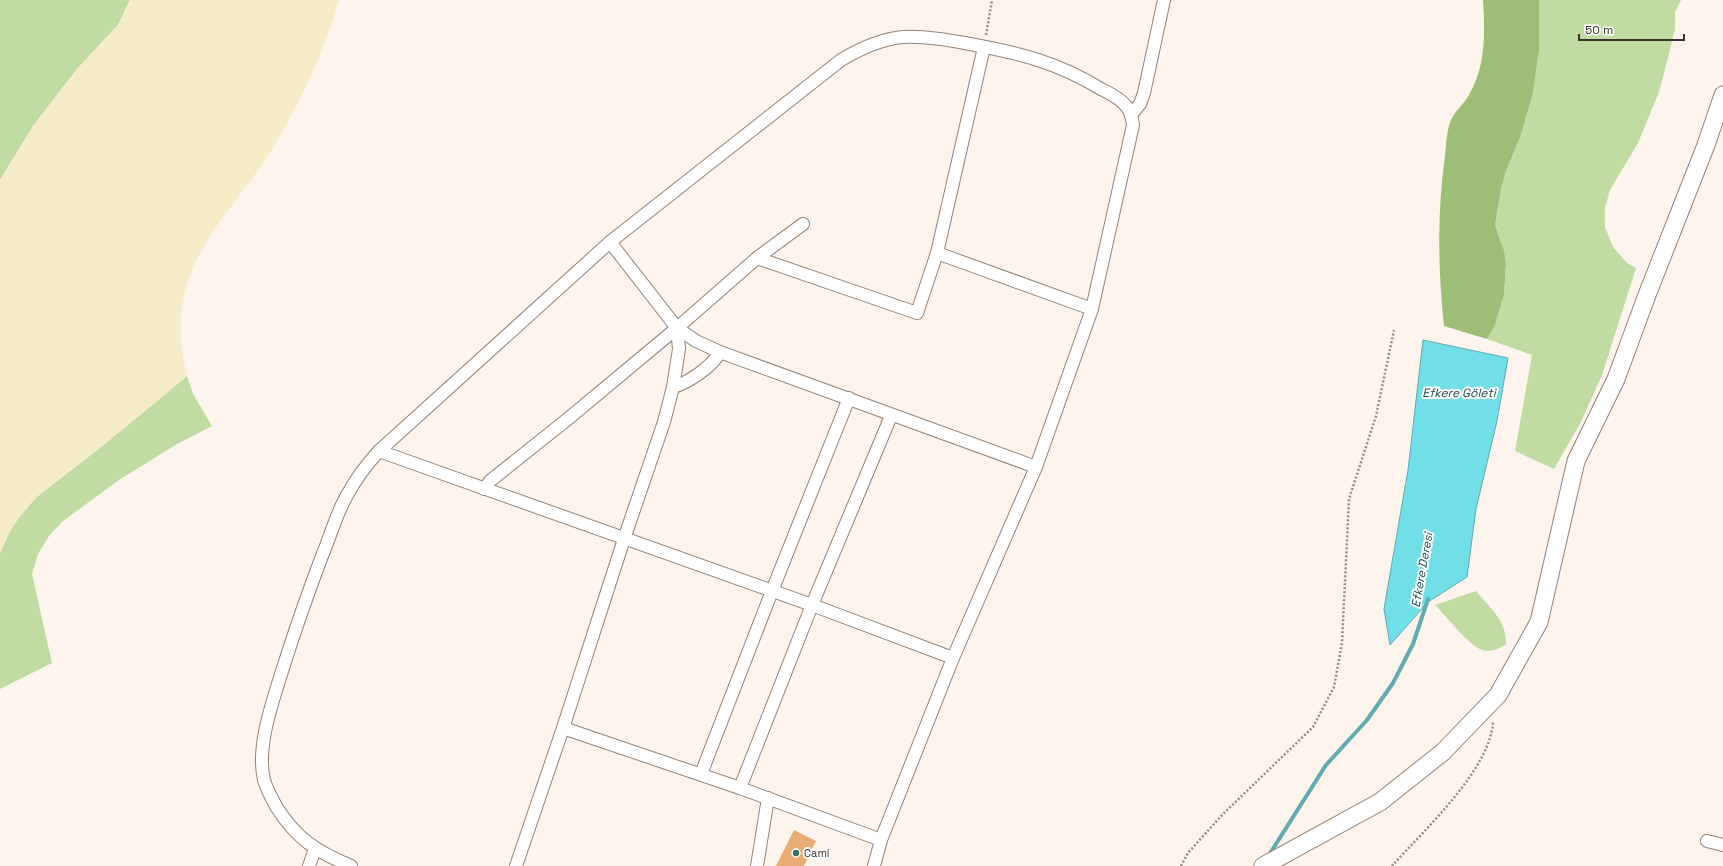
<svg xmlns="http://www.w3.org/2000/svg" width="1723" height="866" viewBox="0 0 1723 866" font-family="'Space Grotesk',sans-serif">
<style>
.green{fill:#c0dca2}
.forest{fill:#9dbe77}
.sand{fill:#f6ecc7}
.water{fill:#70dfe7;stroke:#60abaf}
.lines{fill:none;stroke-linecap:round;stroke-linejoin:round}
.stream{stroke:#60abaf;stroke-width:4}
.building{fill:#eaac75}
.street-casing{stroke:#948273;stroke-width:14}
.secondary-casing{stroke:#948273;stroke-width:19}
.path{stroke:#938b85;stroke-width:2.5;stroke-dasharray:2 2;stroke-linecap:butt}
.street{stroke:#fff;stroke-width:12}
.secondary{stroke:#fff;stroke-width:17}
.poi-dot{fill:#367563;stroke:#fff;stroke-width:1.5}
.labels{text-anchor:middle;stroke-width:4;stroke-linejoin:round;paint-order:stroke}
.poi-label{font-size:11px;fill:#39312b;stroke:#fff;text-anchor:start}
.water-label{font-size:12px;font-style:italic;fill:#14474b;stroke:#fff}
</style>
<rect width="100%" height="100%" fill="#fcf4ed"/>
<!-- green -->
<g class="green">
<polygon points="0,0 130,0 118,25 77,69 33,126 0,180"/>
<polygon points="1539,0 1681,0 1675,12 1675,29 1670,50 1659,92 1638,143 1610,190 1605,208 1605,227 1613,247 1627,263 1636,268 1602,375 1581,422 1554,469 1515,451 1532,355 1487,339 1495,325 1504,295 1506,265 1500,238 1495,225 1501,189 1506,171 1521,135 1533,93 1539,50"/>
<polygon points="187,376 193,394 212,426 177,444 119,480 63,521 49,536 38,554 32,574 52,663 0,689 0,553 13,525 35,498 100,448"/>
<path d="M 1476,591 C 1490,608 1507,621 1506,644 C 1498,650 1489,653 1480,649 C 1469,645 1445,615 1435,605 Z"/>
</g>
<!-- forest -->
<path class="forest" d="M 1483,0 L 1539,0 L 1539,50 L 1533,93 L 1521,135 L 1506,171 L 1501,189 L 1495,225 L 1504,251 L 1506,265 L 1504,295 L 1495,325 L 1487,339 L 1444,326 C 1438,269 1437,213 1445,156 C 1446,146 1447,128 1451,120 C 1455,111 1464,104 1469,95 C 1486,66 1485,32 1483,0 Z"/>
<!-- sand -->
<path class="sand" d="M 130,0 L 339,0 C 325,49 303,97 277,141 C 226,226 160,264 187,376 C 158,400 129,425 99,448 C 57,481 21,500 0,553 L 0,180 L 33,126 L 77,69 L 118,25 Z"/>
<!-- water -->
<polygon class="water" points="1423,340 1508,358 1497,421 1476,509 1467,577 1428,602 1390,645 1384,609 1408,470"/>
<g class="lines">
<!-- stream -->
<polyline class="stream" points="1269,855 1326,765 1367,720 1393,683 1413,644 1428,599"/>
</g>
<!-- building -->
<polygon class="building" points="794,830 816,841 804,866 776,866"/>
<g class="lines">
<defs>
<g id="street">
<polyline points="1131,115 1140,104 1144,93 1164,0"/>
<polyline points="610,242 677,328 696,341 720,352 1036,467"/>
<polyline points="937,253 1092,309"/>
<polyline points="757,258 917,313 937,253 984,47"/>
<path d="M 673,387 C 688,383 713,366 720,352"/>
<polyline points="379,451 812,605 953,658"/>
<polyline points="484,489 490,481 569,418 677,328"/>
<polyline points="563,728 740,788 881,840"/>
<polyline points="701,774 772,591 849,398"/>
<polyline points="740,788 812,605 891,416"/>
<polyline points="1707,841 1723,845"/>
<polyline points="309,866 315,849"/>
<path d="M 351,866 C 317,852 297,839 277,808 C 272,799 267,790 264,780 C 256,746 273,701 283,668 C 295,630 308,593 322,556 C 330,537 336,515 346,497 C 355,480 366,465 379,451 L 610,242 L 841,60 C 861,48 881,39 903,37 C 926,36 948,40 970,44 C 1019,53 1057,62 1101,89 C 1109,93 1120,98 1126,106 C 1131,111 1132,118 1133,125 L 1092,309 L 1036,467 L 953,658 L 881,840 L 874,866"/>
<polyline points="516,866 563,728 624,539 664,422 673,387 679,349 677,328 757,258 803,224"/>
<polyline points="757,866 768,798"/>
</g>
<polyline id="secondary" points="1263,866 1380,802 1443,752 1498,695 1539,622 1576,461 1616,379 1647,295 1706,145 1723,95"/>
</defs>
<!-- street casing -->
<use href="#street" class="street-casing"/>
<!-- secondary casing -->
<use href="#secondary" class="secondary-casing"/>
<!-- path -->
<g class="path">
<polyline points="986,35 992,0"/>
<polyline points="1181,866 1188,853 1222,815 1313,727 1334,687 1342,643 1349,499 1376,416 1394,330"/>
<path d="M 1392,866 C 1424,830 1490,770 1493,722"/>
</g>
<!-- street -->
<use href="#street" class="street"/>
<!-- secondary -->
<use href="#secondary" class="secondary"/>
</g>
<!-- markers -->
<circle class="poi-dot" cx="796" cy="853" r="4"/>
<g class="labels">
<!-- poi labels -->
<g class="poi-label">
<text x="804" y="857">Cami</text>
</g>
<!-- water labels -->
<g class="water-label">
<text x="1459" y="397">Efkere Göleti</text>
<text transform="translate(1422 570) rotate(-80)" y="4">Efkere Deresi</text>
</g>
</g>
<!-- scale -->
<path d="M1579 34v6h105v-6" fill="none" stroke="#39312b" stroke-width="2"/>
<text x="1585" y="34" font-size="12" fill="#39312b" stroke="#ffffff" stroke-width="3" paint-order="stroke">50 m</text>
</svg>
